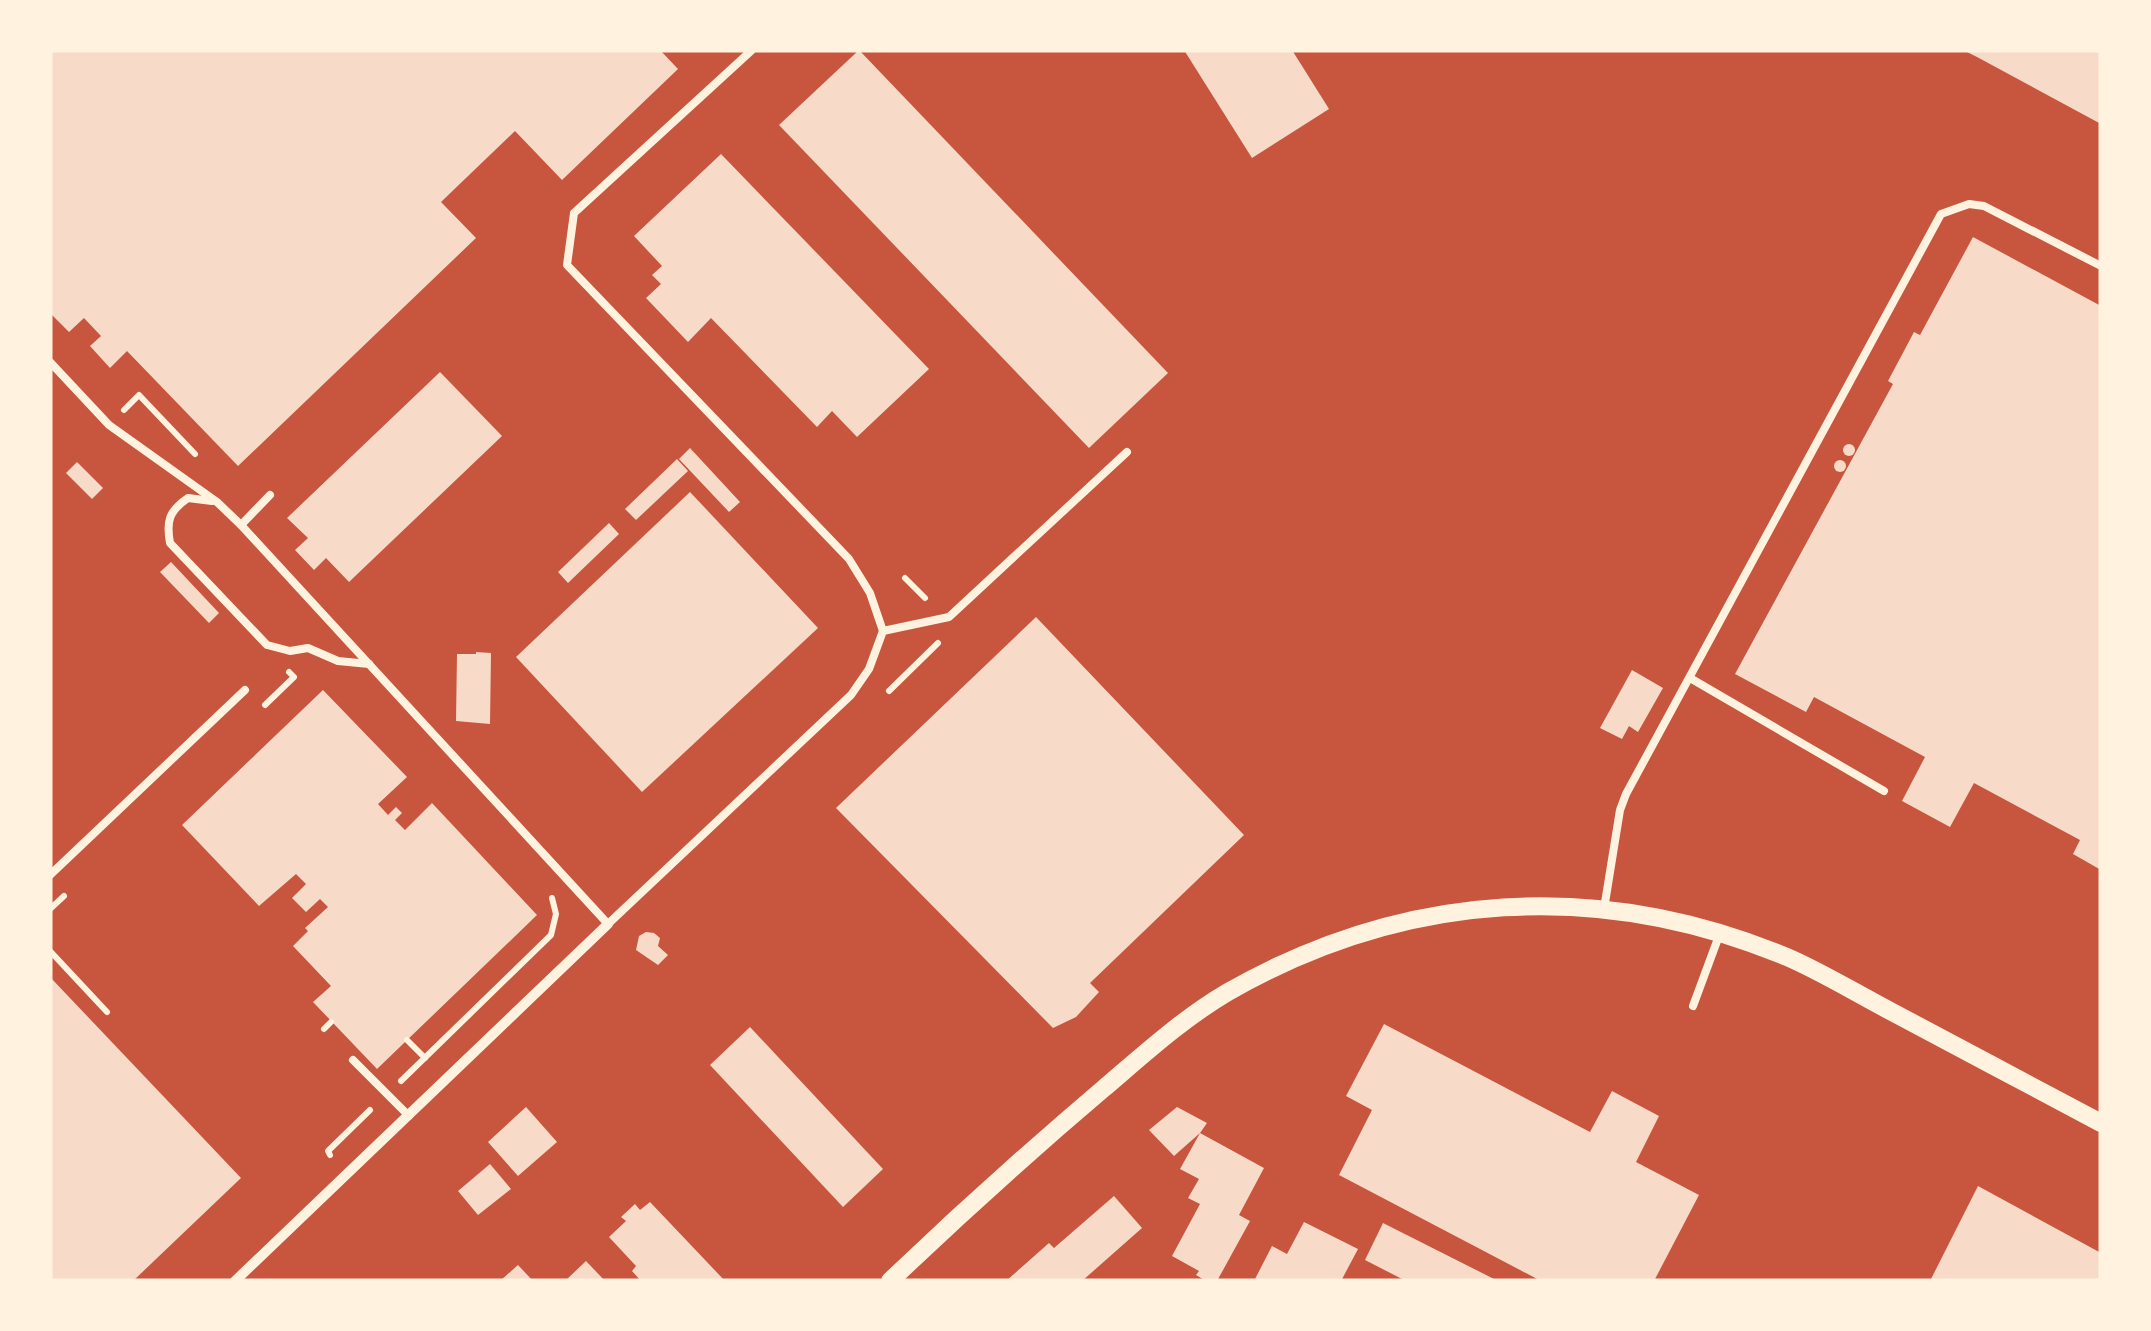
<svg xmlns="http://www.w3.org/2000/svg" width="2151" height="1331" viewBox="0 0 2151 1331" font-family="'IBM Plex Serif',serif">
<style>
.building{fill:#f7dbc8}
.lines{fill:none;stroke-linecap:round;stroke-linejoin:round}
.path{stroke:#fff3e0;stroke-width:6}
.service{stroke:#fff3e0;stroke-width:8}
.minor{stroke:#fff3e0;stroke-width:10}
.tertiary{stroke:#fff3e0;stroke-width:18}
</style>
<rect width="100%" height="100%" fill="#c8553d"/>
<!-- building -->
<g class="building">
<polygon points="50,50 660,50 678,69 562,180 515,131 441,202 476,238 238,466 127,351 110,368 90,346 101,336 84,318 69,332 50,313"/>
<polygon points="859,50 1168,373 1089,448 779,125"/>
<polygon points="1184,50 1292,50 1329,109 1252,158"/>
<polygon points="1963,50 2101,50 2101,124 1977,57"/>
<polygon points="721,154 929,369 857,437 832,411 817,427 711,318 688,342 646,298 661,284 652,275 662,266 634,236"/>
<polygon points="1973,237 2101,306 2101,870 2073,854 2080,840 1974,783 1950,827 1902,801 1925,757 1814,697 1806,712 1735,674 1893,384 1888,381 1914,332 1920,335"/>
<polygon points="440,372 502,436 349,582 326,558 314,570 295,550 308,538 287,518"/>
<circle cx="1849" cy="450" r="6"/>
<polygon points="690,448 740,502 729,512 679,459"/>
<polygon points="677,459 688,471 636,520 625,509"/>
<circle cx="1840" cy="466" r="6"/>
<polygon points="77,462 103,488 92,499 66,473"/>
<polygon points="690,492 818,628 642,792 516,657"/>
<polygon points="609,523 619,534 568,583 558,572"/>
<polygon points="171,562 219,613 209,623 160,572"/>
<polygon points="1036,617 1244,835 1090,983 1099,992 1076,1017 1053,1028 836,808"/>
<polygon points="476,652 491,653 490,724 456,721 457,654 476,654"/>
<polygon points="1632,670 1663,688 1638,732 1629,726 1622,739 1600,728"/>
<polygon points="323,690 407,777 378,804 388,815 396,807 402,813 395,820 405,830 432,803 537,915 377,1069 313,1002 331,986 293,946 308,931 305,928 328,907 320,899 306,912 292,898 306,884 296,874 259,906 182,825"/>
<polygon points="646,932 654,933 660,938 658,946 668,955 658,965 636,950 639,936"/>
<polygon points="50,977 241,1178 133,1281 50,1281"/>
<polygon points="1384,1024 1590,1132 1612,1091 1659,1116 1636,1162 1699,1195 1654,1281 1541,1281 1339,1175 1372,1110 1346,1096"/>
<polygon points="750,1027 883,1169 843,1207 710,1065"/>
<polygon points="526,1107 557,1142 518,1176 488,1142"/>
<polygon points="1177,1107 1207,1123 1200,1133 1264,1168 1239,1215 1250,1221 1217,1281 1206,1281 1196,1275 1199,1271 1172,1256 1200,1204 1188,1198 1199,1179 1180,1169 1200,1133 1174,1156 1149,1130"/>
<polygon points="490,1164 511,1189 478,1215 458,1191"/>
<polygon points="1978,1186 2101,1253 2101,1281 1930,1281"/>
<polygon points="1114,1196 1142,1228 1082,1281 1006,1281 1049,1243 1054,1248"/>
<polygon points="650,1202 725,1281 641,1281 632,1271 636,1266 609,1237 626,1221 621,1217 635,1204 640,1210"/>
<polygon points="1304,1222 1358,1249 1341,1281 1254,1281 1272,1246 1287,1254"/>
<polygon points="1383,1223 1498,1281 1406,1281 1365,1260"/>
<polygon points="586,1261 605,1281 565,1281"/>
<polygon points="518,1265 533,1281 500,1281"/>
</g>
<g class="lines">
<!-- path -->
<g class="path">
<polyline points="124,410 139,395 195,454"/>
<polyline points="905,578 925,598"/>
<polyline points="889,691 938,643"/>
<polyline points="265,705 294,677 289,672"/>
<polyline points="50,909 64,896"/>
<polyline points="50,951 107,1012"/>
<polyline points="324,1029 331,1022"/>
<polyline points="407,1040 425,1058"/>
<polyline points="401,1081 551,935 556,914 552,898"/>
<polyline points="330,1155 328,1151 370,1110"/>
</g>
<!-- service -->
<g class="service">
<polyline points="752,50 574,213 567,265 849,559 870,593 883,631"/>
<polyline points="50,362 109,425 217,502 241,525 608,924 851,695 869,669 883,631 949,617 1127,452"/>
<path d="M 212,501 L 188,498 C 169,511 166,521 170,543 L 267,645 L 290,651 L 308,648 L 338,661 L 369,664"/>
<polyline points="241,525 270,495"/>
<polyline points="1690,678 1884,791"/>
<polyline points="50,875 245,690"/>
<polyline points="1604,909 1620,810 1626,794 1941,214 1969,204 1984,206 2101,266"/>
<polyline points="1693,1006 1720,933"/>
<polyline points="353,1060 409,1116"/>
</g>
<!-- minor -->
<polyline class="minor" points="235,1281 608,924"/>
<!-- tertiary -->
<path class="tertiary" d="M 890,1281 C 959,1215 1030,1151 1103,1089 C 1143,1055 1182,1019 1228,992 C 1405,891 1599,879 1787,957 C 1824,973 1859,995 1894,1013 C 1963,1050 2032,1086 2101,1123"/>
</g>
<!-- border -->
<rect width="2151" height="1331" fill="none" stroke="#fff3e0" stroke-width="105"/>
</svg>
